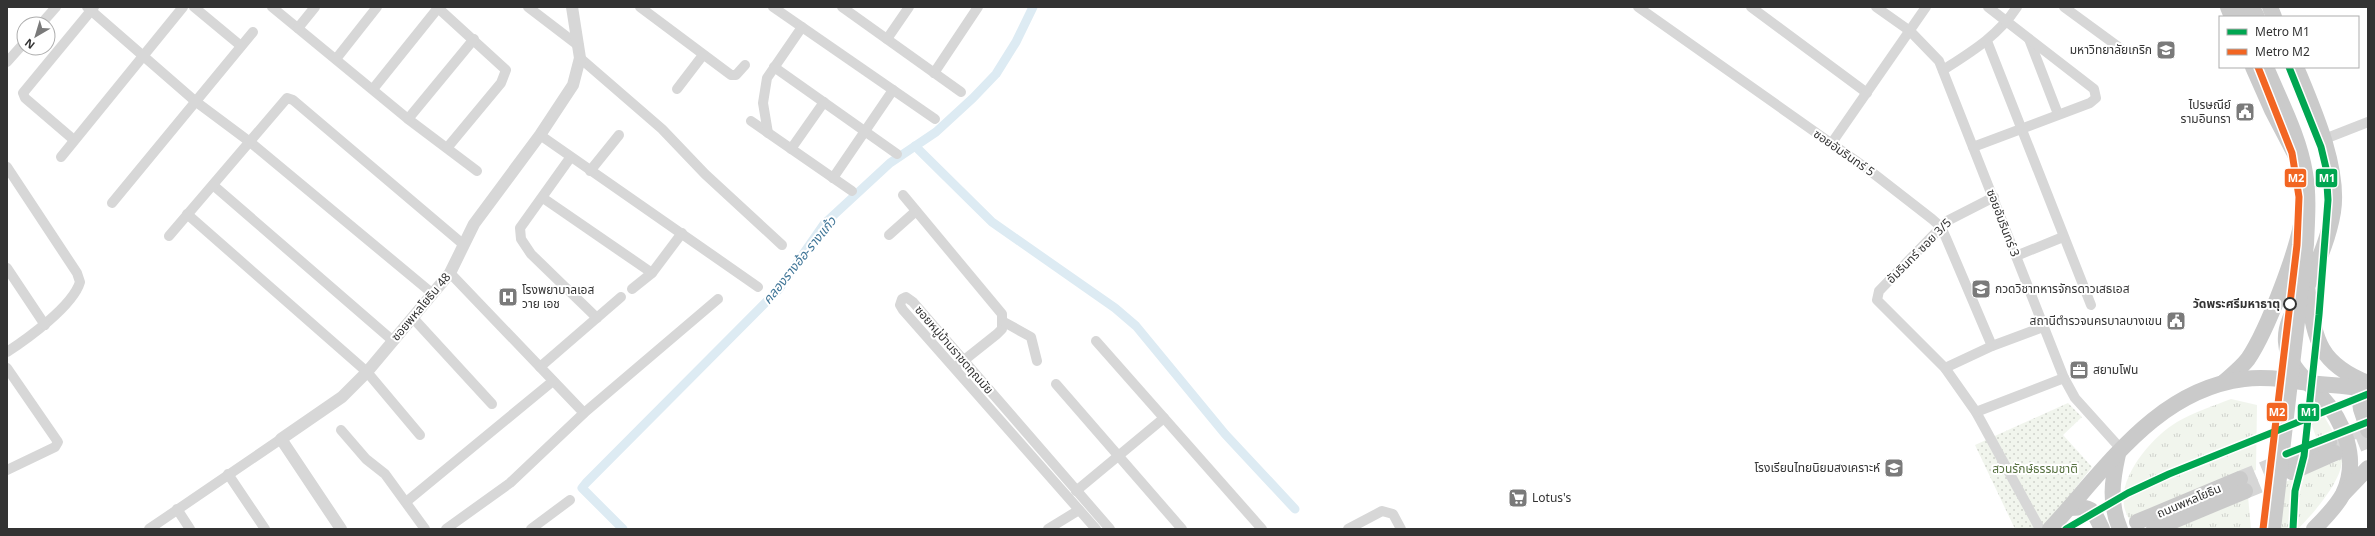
<svg xmlns="http://www.w3.org/2000/svg" width="2375" height="536" viewBox="0 0 2375 536" font-family="'Noto Sans','Noto Sans Thai',sans-serif">
<style>
.grass{fill:url(#grass-tufts)}
.park{fill:url(#park-dots)}
.lines{fill:none;stroke-linecap:round;stroke-linejoin:round}
.canal{stroke:#ddebf3;stroke-width:9}
.primary-tunnel{stroke:#d6d6d6;stroke-width:16;stroke-dasharray:16 8;stroke-linecap:butt}
.minor{stroke:#d7d7d7;stroke-width:10}
.tertiary{stroke:#d7d7d7;stroke-width:12}
.primary{stroke:#cacaca;stroke-width:16}
.primary-bridge{stroke:#cacaca;stroke-width:16}
.metro-1-casing{stroke:#fff;stroke-width:10}
.metro-2-casing{stroke:#fff;stroke-width:10}
.metro-1{stroke:#00a651;stroke-width:7}
.metro-2{stroke:#f26522;stroke-width:7}
.stop-dot{fill:#fff;stroke:#333;stroke-width:2}
.labels{text-anchor:middle;stroke-width:4;stroke-linejoin:round;paint-order:stroke}
.poi-label{font-size:12px;fill:#333;stroke:#fff;text-anchor:end}
.street-label{font-size:12px;fill:#333;stroke:#fff}
.stop-label{font-size:12px;font-weight:bold;fill:#333;stroke:#fff;text-anchor:end}
.park-label{font-size:12px;fill:#56703f;stroke:#fff}
.water-label{font-size:13px;font-style:italic;fill:#3f7597;stroke:#fff}
.line-badge{stroke:#fff;stroke-width:1.5}
.badge-label{font-size:11px;text-anchor:middle;font-weight:bold;fill:#fff}
</style>
<defs>
<pattern id="grass-tufts" width="24" height="20" patternUnits="userSpaceOnUse"><rect width="24" height="20" fill="#f1f5ed"/><path d="M3 7l-1-3M5 7V3M7 7l1-3M15 17l-1-3M17 17v-4M19 17l1-3" fill="none" stroke="#cfd2cc"/></pattern>
<pattern id="park-dots" width="8" height="8" patternUnits="userSpaceOnUse"><rect width="8" height="8" fill="#f1f5ed"/><path d="M2 2h.1M6 6h.1" fill="none" stroke="#cfd2cc" stroke-width="1.8" stroke-linecap="round"/></pattern>
</defs>
<rect width="100%" height="100%" fill="#fff"/>
<!-- grass -->
<g class="grass">
<path d="M 2231,399 L 2257,405 L 2256,470 L 2130,520 C 2107,488 2150,438 2177,422 C 2194,412 2213,406 2231,399 Z"/>
<path d="M 2324,416 C 2331,429 2342,444 2342,459 C 2343,480 2312,515 2298,529 L 2264,529 L 2265,490 L 2337,461 L 2331,439 L 2318,442 L 2309,418 Z"/>
<polygon points="2248,496 2251,529 2170,529"/>
</g>
<!-- park -->
<polygon class="park" points="2068,403 2082,417 2063,435 2092,467 2043,529 2015,529 1975,445"/>
<g class="lines">
<!-- canal -->
<g class="canal">
<polyline points="915,146 992,222 1115,308 1136,326 1225,434 1295,509"/>
<polyline points="623,529 582,488 586,483 779,289 824,224 890,163 936,132 973,98 996,74 1016,42 1033,7"/>
</g>
<!-- primary-tunnel -->
<g class="primary-tunnel">
<polyline points="2329,442 2368,425"/>
<polyline points="2336,453 2368,440"/>
<polyline points="2240,479 2288,459"/>
<polyline points="2245,491 2290,472"/>
</g>
<!-- minor -->
<g class="minor">
<polyline points="87,7 195,101 250,142 433,294"/>
<polyline points="194,7 241,46"/>
<polyline points="272,7 408,119 477,171"/>
<polyline points="437,7 506,70 501,83 447,148"/>
<polyline points="528,7 579,46"/>
<polyline points="640,7 731,75 736,75 745,65"/>
<polyline points="773,7 935,119"/>
<polyline points="842,7 961,92"/>
<polyline points="1638,7 1869,170 1932,219 1941,227 1946,238 1992,346"/>
<polyline points="1751,7 1867,93"/>
<polyline points="1876,7 1910,31 1939,61 2064,378 2075,398 2121,449"/>
<polyline points="2064,7 2120,48"/>
<polyline points="41,24 56,7"/>
<polyline points="298,28 315,7"/>
<polyline points="887,39 909,7"/>
<polyline points="2029,39 2058,114"/>
<polyline points="1987,41 2091,305"/>
<polyline points="580,58 662,129 705,174 782,245"/>
<polyline points="336,59 377,7"/>
<polyline points="7,62 24,43"/>
<polyline points="774,67 897,154"/>
<path d="M 1943,70 C 1971,52 1998,36 2017,7"/>
<polyline points="934,73 978,7"/>
<polyline points="373,89 438,8"/>
<polyline points="677,89 703,55"/>
<polyline points="408,119 474,39"/>
<polyline points="751,121 852,191"/>
<polyline points="768,133 763,103 767,78 802,27"/>
<polyline points="540,135 758,287"/>
<polyline points="74,140 25,98 23,93 94,7"/>
<polyline points="2322,140 2368,122"/>
<polyline points="1831,144 1926,7"/>
<polyline points="1973,147 2090,103 2096,98 2094,89 1988,7"/>
<polyline points="791,149 824,102"/>
<polyline points="61,157 183,7"/>
<polyline points="570,158 520,228 521,239 531,254 597,318"/>
<path d="M 7,167 L 77,273 L 80,282 C 73,306 27,339 7,352"/>
<polyline points="590,171 619,135"/>
<polyline points="833,178 893,90"/>
<polyline points="213,185 392,340"/>
<polyline points="903,195 1002,314 1002,329 997,334 958,365"/>
<polyline points="1994,197 1947,221 1879,291 1877,300 1945,368 1976,412 2040,529"/>
<polyline points="543,198 652,273"/>
<polyline points="112,203 253,32"/>
<polyline points="187,214 367,372 420,435"/>
<polyline points="889,235 916,211"/>
<polyline points="169,236 287,98 293,100 464,245"/>
<polyline points="2016,256 2063,237"/>
<polyline points="7,268 45,325"/>
<polyline points="450,273 584,413"/>
<polyline points="632,289 652,273 682,233"/>
<polyline points="413,318 492,404"/>
<polyline points="1004,322 1031,337 1037,361"/>
<polyline points="1096,341 1262,529"/>
<polyline points="540,367 621,297"/>
<polyline points="7,368 58,442 55,447 7,470"/>
<polyline points="1945,368 1992,346 2043,327"/>
<polyline points="1056,384 1182,529"/>
<polyline points="1976,412 2064,378"/>
<polyline points="341,430 366,459 385,474 425,529"/>
<polyline points="228,474 265,529"/>
<polyline points="1076,491 1164,418"/>
<polyline points="406,502 553,381"/>
<polyline points="177,509 190,529"/>
<polyline points="149,529 281,439"/>
<polyline points="446,529 510,483 584,413 718,299"/>
<polyline points="531,529 570,500"/>
<polyline points="1048,529 1079,510"/>
<polyline points="1096,529 903,310 900,305 902,299 906,297 913,302 1110,529"/>
<polyline points="1348,529 1382,511 1393,514 1401,529"/>
</g>
<!-- tertiary -->
<polyline class="tertiary" points="341,529 281,439 342,397 367,372 450,273 474,224 540,135 573,85 580,58 572,7"/>
<!-- primary -->
<g class="primary">
<polyline points="2228,7 2232,17"/>
<polyline points="2240,7 2245,17"/>
<polyline points="2252,7 2257,17"/>
<polyline points="2270,7 2274,17"/>
<polyline points="2253,67 2272,110 2297,158"/>
<path d="M 2296,67 C 2313,108 2340,168 2333,212 C 2329,236 2320,257 2311,278 C 2302,299 2284,319 2286,342 C 2287,365 2305,379 2320,395 C 2344,421 2360,459 2343,494 C 2336,507 2324,519 2314,529"/>
<path d="M 2307,287 C 2315,336 2315,362 2368,383"/>
<path d="M 2224,382 C 2232,375 2241,368 2248,359 C 2267,331 2301,244 2303,211"/>
<polyline points="2365,388 2361,391 2359,396 2361,409 2368,430"/>
<path d="M 2118,454 C 2112,481 2109,503 2120,529"/>
<polyline points="2288,459 2329,442"/>
<polyline points="2292,472 2335,453"/>
<polyline points="2344,493 2368,468"/>
<path d="M 2070,508 C 2092,506 2093,509 2102,529"/>
<polyline points="2137,522 2240,479"/>
<path d="M 2050,529 C 2106,469 2156,390 2244,379 C 2266,376 2286,380 2308,383 C 2328,385 2348,386 2368,389"/>
<polyline points="2154,529 2245,491"/>
</g>
<!-- primary-bridge -->
<path class="primary-bridge" d="M 2266,67 C 2280,101 2299,136 2305,173 C 2309,196 2307,221 2306,244 L 2273,529"/>
<defs>
<g id="metro-1">
<polyline points="2289,67 2321,147 2326,168 2328,200 2319,315 2304,456 2295,491 2293,529"/>
<polyline points="2286,454 2368,422"/>
<polyline points="2066,529 2128,493 2169,474 2368,394"/>
</g>
<polyline id="metro-2" points="2258,67 2292,153 2299,197 2297,245 2263,529"/>
</defs>
<!-- metro-1 casing -->
<use href="#metro-1" class="metro-1-casing"/>
<!-- metro-2 casing -->
<use href="#metro-2" class="metro-2-casing"/>
<!-- metro-1 -->
<use href="#metro-1" class="metro-1"/>
<!-- metro-2 -->
<use href="#metro-2" class="metro-2"/>
</g>
<!-- icons -->
<defs>
<symbol id="university-square" viewBox="-11 -11 22 22"><rect x="-9" y="-9" width="18" height="18" rx="4" fill="#7a7a7a" stroke="#fff"/><path d="M0-5L7-2L0 1L-7-2ZM-4 1L0 2.5L4 1V4Q0 6-4 4Z" fill="#fff"/></symbol>
<symbol id="civic-square" viewBox="-11 -11 22 22"><rect x="-9" y="-9" width="18" height="18" rx="4" fill="#7a7a7a" stroke="#fff"/><path d="M-.6-6.5H3V-4.5H.6V-3L4-1V1h2V6H-6V1h2V-1L-.6-3ZM-1.2 2.5V6h2.4V2.5Z" fill="#fff"/></symbol>
<symbol id="school-square" viewBox="-11 -11 22 22"><rect x="-9" y="-9" width="18" height="18" rx="4" fill="#7a7a7a" stroke="#fff"/><path d="M0-5L7-2L0 1L-7-2ZM-4 1L0 2.5L4 1V4Q0 6-4 4Z" fill="#fff"/></symbol>
<symbol id="hospital-square" viewBox="-11 -11 22 22"><rect x="-9" y="-9" width="18" height="18" rx="4" fill="#7a7a7a" stroke="#fff"/><path d="M-5-5h3v3.5h4V-5h3V5h-3V1.5h-4V5h-3Z" fill="#fff"/></symbol>
<symbol id="office-square" viewBox="-11 -11 22 22"><rect x="-9" y="-9" width="18" height="18" rx="4" fill="#7a7a7a" stroke="#fff"/><path d="M-6-3h4V-5.5h4V-3h4V5H-6ZM-1-4.5V-3h2v-1.5ZM-6 0V1H6V0Z" fill="#fff"/></symbol>
<symbol id="supermarket-square" viewBox="-11 -11 22 22"><rect x="-9" y="-9" width="18" height="18" rx="4" fill="#7a7a7a" stroke="#fff"/><path d="M-6-5.5h2.5l.6 2H6L4.5 2H-2.5L-4.4-4H-6ZM-1.5 3.2a1.3 1.3 0 1 0 .1 0ZM3 3.2a1.3 1.3 0 1 0 .1 0Z" fill="#fff"/></symbol>
</defs>
<g fill-rule="evenodd">
<use href="#university-square" x="2155" y="39" width="22" height="22"/>
<use href="#civic-square" x="2234" y="101" width="22" height="22"/>
<use href="#school-square" x="1970" y="278" width="22" height="22"/>
<use href="#hospital-square" x="497" y="286" width="22" height="22"/>
<use href="#civic-square" x="2165" y="310" width="22" height="22"/>
<use href="#office-square" x="2068" y="359" width="22" height="22"/>
<use href="#school-square" x="1883" y="457" width="22" height="22"/>
<use href="#supermarket-square" x="1507" y="487" width="22" height="22"/>
</g>
<!-- markers -->
<circle class="stop-dot" cx="2290" cy="304" r="6"/>
<g class="labels">
<!-- poi labels -->
<g class="poi-label">
<text x="2152" y="54">มหาวิทยาลัยเกริก</text>
<text x="2231" y="109">ไปรษณีย์<tspan x="2231" dy="14">รามอินทรา</tspan></text>
<text x="1995" y="293" text-anchor="start">กวดวิชาทหารจักรดาวเสธเอส</text>
<text x="522" y="294" text-anchor="start">โรงพยาบาลเอส<tspan x="522" dy="14">วาย เอช</tspan></text>
<text x="2162" y="325">สถานีตำรวจนครบาลบางเขน</text>
<text x="2093" y="374" text-anchor="start">สยามโฟน</text>
<text x="1880" y="472">โรงเรียนไทยนิยมสงเคราะห์</text>
<text x="1532" y="502" text-anchor="start">Lotus's</text>
</g>
<!-- street labels -->
<g class="street-label">
<text transform="translate(1844 153) rotate(35)" y="4">ซอยอัมรินทร์ 5</text>
<text transform="translate(2003 223) rotate(69)" y="4">ซอยอัมรินทร์ 3</text>
<text transform="translate(1919 251) rotate(-45)" y="4">อัมรินทร์ ซอย 3/5</text>
<text transform="translate(421 307) rotate(-50)" y="4">ซอยพหลโยธิน 48</text>
<text transform="translate(954 350) rotate(49)" y="4">ซอยหมู่บ้านราชตฤณมัย</text>
<text transform="translate(2189 501) rotate(-23)" y="4">ถนนพหลโยธิน</text>
</g>
<!-- stop labels -->
<g class="stop-label">
<text x="2280" y="308">วัดพระศรีมหาธาตุ</text>
</g>
<!-- park labels -->
<g class="park-label">
<text x="2035" y="473">สวนรักษ์ธรรมชาติ</text>
</g>
<!-- water labels -->
<g class="water-label">
<text transform="translate(799 260) rotate(-51)" y="5">คลองรางอ้อ-รางแก้ว</text>
</g>
</g>
<g class="line-badge">
<rect x="2284" y="168" width="23" height="20" rx="4" fill="#f26522"/>
<rect x="2315" y="168" width="23" height="20" rx="4" fill="#00a651"/>
<rect x="2266" y="402" width="22" height="20" rx="4" fill="#f26522"/>
<rect x="2297" y="403" width="23" height="19" rx="4" fill="#00a651"/>
</g>
<g class="badge-label">
<text x="2296" y="182">M2</text>
<text x="2327" y="182">M1</text>
<text x="2277" y="416">M2</text>
<text x="2309" y="416">M1</text>
</g>
<!-- border -->
<rect width="2375" height="536" fill="none" stroke="#333333" stroke-width="16"/>
<!-- legend -->
<rect x="2219" y="16" width="140" height="52" fill="#ffffff" stroke="#adadad"/>
<rect x="2227" y="29" width="20" height="6" fill="#00a651" stroke="#adadad"/>
<text x="2255" y="36" font-size="12" fill="#333333">Metro M1</text>
<rect x="2227" y="49" width="20" height="6" fill="#f26522" stroke="#adadad"/>
<text x="2255" y="56" font-size="12" fill="#333333">Metro M2</text>
<!-- north arrow -->
<g transform="translate(36 36) rotate(218)"><circle r="19" fill="#ffffff" stroke="#adadad"/>
<path d="M0-3L7 15L0 10L-7 15Z" fill="#7a7a7a"/>
<text y="-6" font-size="11" font-weight="bold" text-anchor="middle" fill="#333333">N</text>
</g>
</svg>
